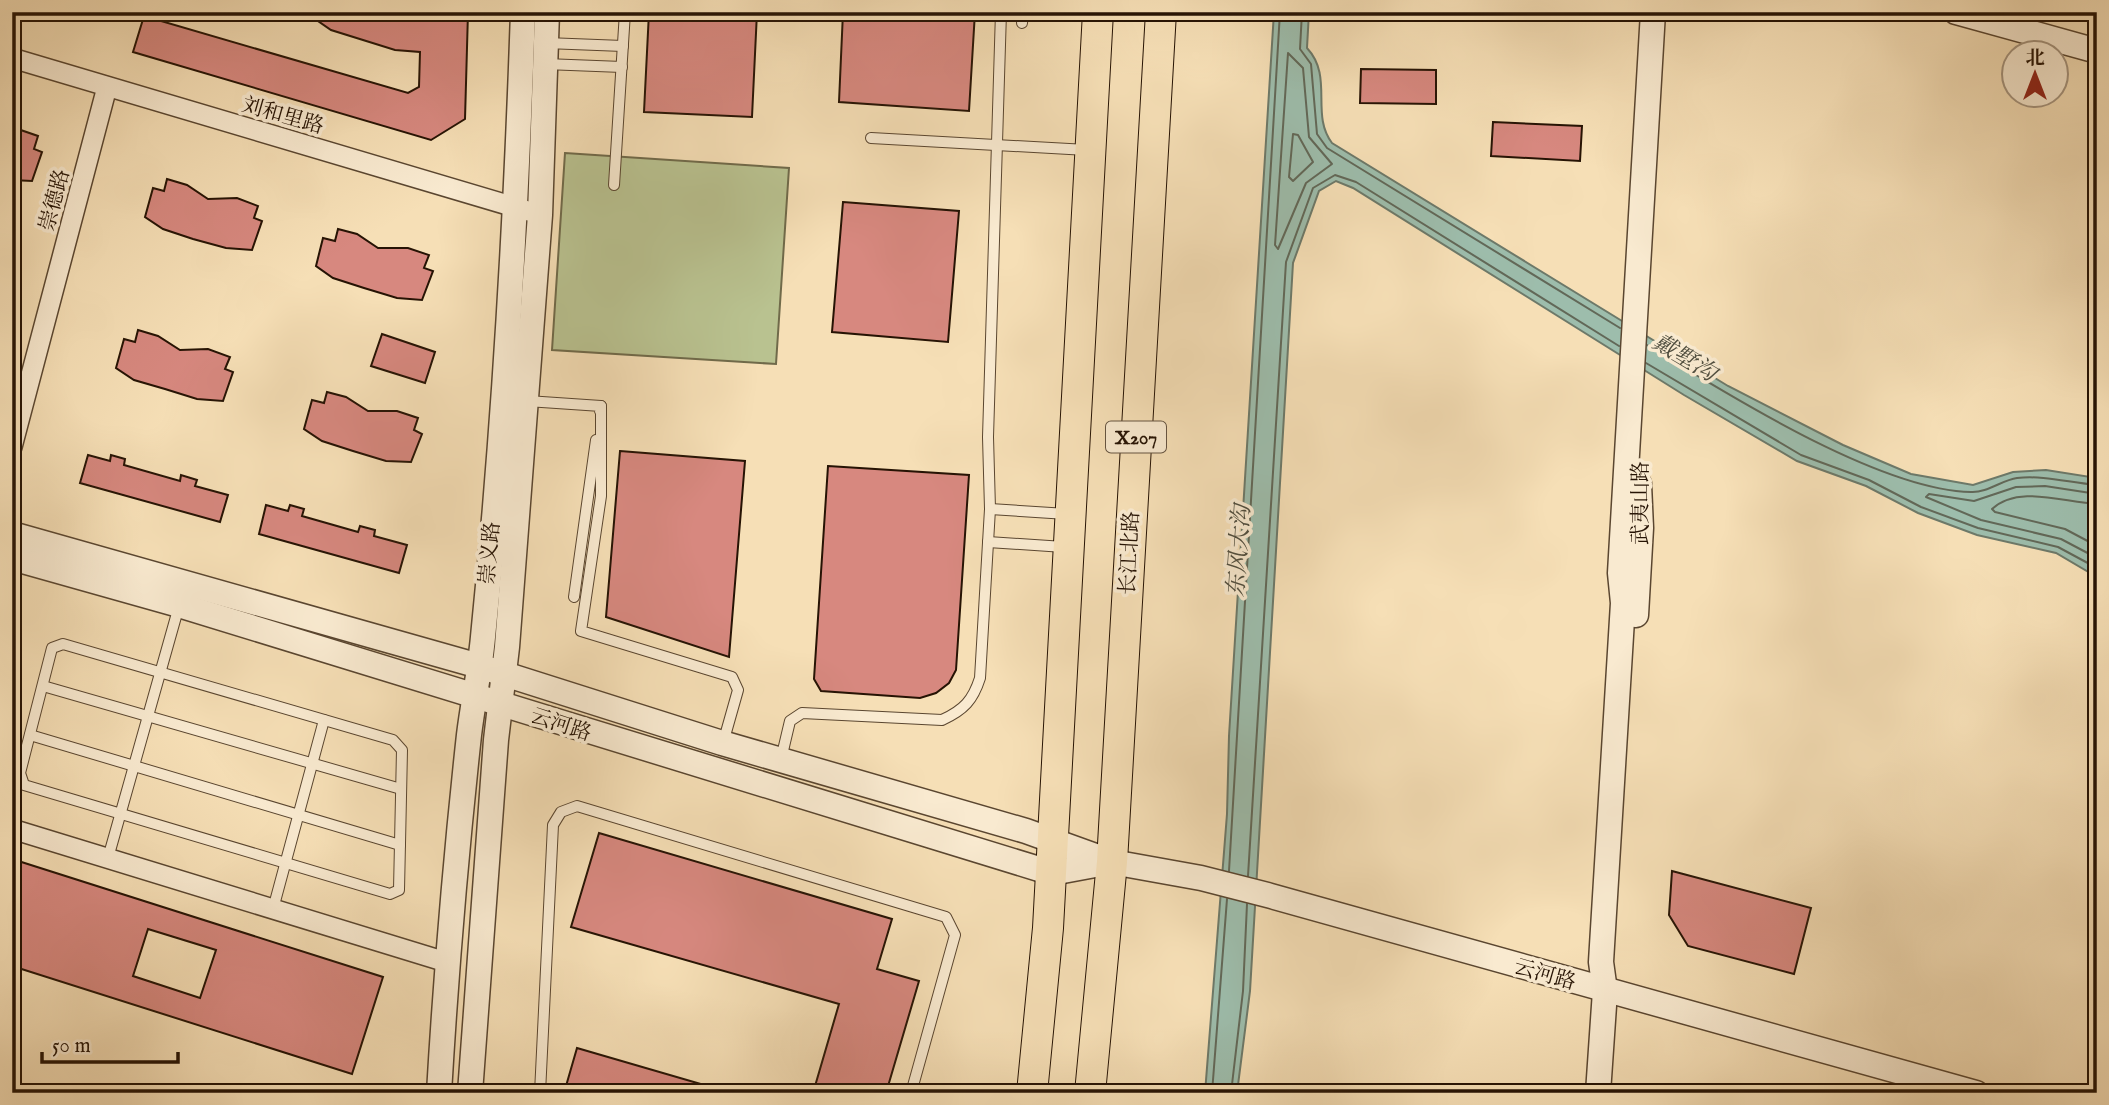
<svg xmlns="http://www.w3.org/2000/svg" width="2109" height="1105" viewBox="0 0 2109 1105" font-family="'IM FELL English','Noto Serif SC',serif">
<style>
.green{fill:#b9c290;stroke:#706a4a;stroke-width:2}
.water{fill:#9dbdac;stroke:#6d7969;stroke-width:2}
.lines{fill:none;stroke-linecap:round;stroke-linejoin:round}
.shore{stroke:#626858;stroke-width:2}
.building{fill:#d7887f;stroke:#261304;stroke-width:2;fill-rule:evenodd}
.service-casing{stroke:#5a4630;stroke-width:12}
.minor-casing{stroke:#5a4630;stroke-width:22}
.tertiary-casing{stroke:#5a4630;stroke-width:27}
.primary-casing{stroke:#261304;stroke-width:32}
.service{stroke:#f9ead0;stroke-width:10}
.minor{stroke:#f9ead0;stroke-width:19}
.tertiary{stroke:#f9ead0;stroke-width:24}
.primary{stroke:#f6dfb6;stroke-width:30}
.labels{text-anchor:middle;stroke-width:7;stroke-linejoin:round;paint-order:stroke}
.shield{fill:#f9ead0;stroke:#655441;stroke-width:2}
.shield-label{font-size:19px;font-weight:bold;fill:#261304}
.street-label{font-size:21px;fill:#261304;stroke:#f9ead0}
.water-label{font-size:23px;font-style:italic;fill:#504e3f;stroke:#f9ead0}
</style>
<rect width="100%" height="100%" fill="#f6dfb6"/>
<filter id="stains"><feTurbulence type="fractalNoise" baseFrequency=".00286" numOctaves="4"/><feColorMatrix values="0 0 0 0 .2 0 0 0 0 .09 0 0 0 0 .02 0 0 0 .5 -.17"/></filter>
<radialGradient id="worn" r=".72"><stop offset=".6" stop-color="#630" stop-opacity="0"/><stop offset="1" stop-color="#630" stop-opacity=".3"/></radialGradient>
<!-- green -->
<polygon class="green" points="565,153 789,168 776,364 552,350"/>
<!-- water -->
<path class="water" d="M 1274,12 L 1309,12 L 1307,48 C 1334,77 1310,114 1332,143 L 1728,386 L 1843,445 L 1911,474 L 1973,485 L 2013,472 L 2046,470 L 2097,478 L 2097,577 L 2056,553 L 1977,535 L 1918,513 L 1866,486 L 1797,461 L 1684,395 L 1353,188 L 1336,181 L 1319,191 L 1293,263 L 1250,991 L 1237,1093 L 1205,1093 L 1227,814 L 1229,736 Z"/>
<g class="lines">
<!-- shore -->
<g class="shore">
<polyline points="1302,12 1300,49 1311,64 1317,134 1327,148 1620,328"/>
<polygon points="1288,53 1303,68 1309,137 1332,164 1306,183 1278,249 1275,245"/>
<polygon points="1293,134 1298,135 1313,162 1293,181 1289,177"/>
<path d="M 1647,345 C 1727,394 1879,490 1971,492 C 1987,493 2002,480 2017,478 C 2045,475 2070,483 2097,485"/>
<polyline points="1646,363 1801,455 1869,480 1921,507 1978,528 2058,547 2097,568"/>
<polyline points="2097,494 2045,486 2016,487 1974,501 1929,494 1926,497 1981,520 2061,539 2097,558"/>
<path d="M 2097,504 C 2065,503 2019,484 1992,509 L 1995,512 L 2065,529 L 2097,546"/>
<polyline points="1229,871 1280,12"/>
<polyline points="1248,876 1286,262 1313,188 1335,175 1356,182 1619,346"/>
<polyline points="1212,1093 1227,899"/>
<polyline points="1231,1093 1243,991 1247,904"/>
</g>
</g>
<!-- building -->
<g class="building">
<polygon points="305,12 468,12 465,119 431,140 133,52 144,16 408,93 419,87 420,52 395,50 331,30"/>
<polygon points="649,12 757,12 752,117 644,112"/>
<polygon points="843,12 975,12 969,111 839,102"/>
<polygon points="1361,69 1436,70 1436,104 1360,103"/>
<polygon points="1493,122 1582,126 1580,161 1491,156"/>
<polygon points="12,127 38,136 34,149 42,152 32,181 12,180"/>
<polygon points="167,179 187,185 208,199 237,198 258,206 254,218 262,221 252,250 226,248 193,239 163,229 145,217 153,188 164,191"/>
<polygon points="843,202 959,211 948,342 832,332"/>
<polygon points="338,229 357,234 378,248 408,248 429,255 424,268 433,271 422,300 397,298 364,288 333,278 316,266 323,238 335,241"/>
<polygon points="138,330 158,336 180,350 208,349 230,357 225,369 233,372 223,401 197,399 165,389 134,380 116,368 124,339 135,342"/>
<polygon points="382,334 435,352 425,383 371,366"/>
<polygon points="327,392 346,397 368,411 397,411 418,418 414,430 422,434 411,462 386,461 353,451 322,441 304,429 312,400 324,403"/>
<polygon points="620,451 745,461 729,657 606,617"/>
<polygon points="88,455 110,461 111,455 125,459 124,465 180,481 181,475 197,480 195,486 228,495 220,522 80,483"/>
<polygon points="828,466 969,475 956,670 949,683 936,693 920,698 821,691 814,679"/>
<polygon points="266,505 288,511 290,505 304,509 302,516 358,532 360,526 375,530 374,536 407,545 399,573 259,534"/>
<polygon points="599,833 892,919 877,969 919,981 886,1093 813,1093 839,1004 571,927"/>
<path d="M 12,859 L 383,977 L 352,1074 L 12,966 ZM 148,929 L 216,950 L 200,998 L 133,976 Z"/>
<polygon points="1672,871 1811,908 1794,974 1688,946 1669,915"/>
<polygon points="577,1048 718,1089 718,1093 564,1093"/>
</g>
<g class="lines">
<defs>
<g id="service">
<polyline points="1022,23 1023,12"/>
<polyline points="546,43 623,46"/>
<polyline points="545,64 622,67"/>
<polyline points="871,138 1087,150"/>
<polyline points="614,185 625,12"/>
<polyline points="527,401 601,406 600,411"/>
<polyline points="601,406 601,496 581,631 732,677 738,690 723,743"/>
<polyline points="990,509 1067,514"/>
<polyline points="988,542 1064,547"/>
<polyline points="574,597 596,440"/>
<polygon points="63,644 393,740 402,750 399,890 390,894 24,785 20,773 52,648"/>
<polyline points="43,686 401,789"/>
<polyline points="30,735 400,845"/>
<path d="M 781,759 L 790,721 L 802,713 L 942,720 C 964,710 973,700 980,678 L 990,509 L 988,437 L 1001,12"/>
<polyline points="108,858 179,606"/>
<polyline points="273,909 324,720"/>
<polyline points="540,1093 553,825 561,812 577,806 946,917 955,935 911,1093"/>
</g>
<g id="minor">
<polyline points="12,58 528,211"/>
<polyline points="12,447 107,87"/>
<polyline points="12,829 446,962"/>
</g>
<g id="tertiary">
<polyline points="1956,12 2097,51"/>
<polyline points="12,534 479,666 722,743 1026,831 1112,862 1201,878 1271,896 1976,1093"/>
<polyline points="12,558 179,605 1052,873 1111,862"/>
<polyline points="1636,615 1641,528 1639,484"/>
<path d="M 439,1093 C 446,973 456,854 469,735 C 473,702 480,670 483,637 C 504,430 516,221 523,12"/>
<polyline points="470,1093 496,740 507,647 540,215 547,12"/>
<polyline points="1598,1093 1605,991 1601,962 1623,603 1620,573 1653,12"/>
</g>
<g id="primary">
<polyline points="1032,1093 1048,928 1098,12"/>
<polyline points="1090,1093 1112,862 1161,12"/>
</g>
</defs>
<!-- service casing -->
<use href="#service" class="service-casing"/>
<!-- minor casing -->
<use href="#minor" class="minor-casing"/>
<!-- tertiary casing -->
<use href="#tertiary" class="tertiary-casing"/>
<!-- primary casing -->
<use href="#primary" class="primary-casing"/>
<!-- service -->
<use href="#service" class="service"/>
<!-- minor -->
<use href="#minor" class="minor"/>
<!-- tertiary -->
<use href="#tertiary" class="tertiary"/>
<!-- primary -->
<use href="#primary" class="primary"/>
</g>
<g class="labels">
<!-- shield labels -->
<rect class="shield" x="1106" y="421.5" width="60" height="31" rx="5"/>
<g class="shield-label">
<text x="1136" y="444">X207</text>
</g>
<!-- street labels -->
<g class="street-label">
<text transform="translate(283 115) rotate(16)" y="7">刘和里路</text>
<text transform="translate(54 200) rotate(-75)" y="7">崇德路</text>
<text transform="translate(1640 503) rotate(-90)" y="7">武夷山路</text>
<text transform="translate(489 553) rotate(-85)" y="7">崇义路</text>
<text transform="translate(1129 553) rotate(-87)" y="7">长江北路</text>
<text transform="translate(561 724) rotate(18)" y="7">云河路</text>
<text transform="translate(1545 974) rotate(16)" y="7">云河路</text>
</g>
<!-- water labels -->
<g class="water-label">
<text transform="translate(1685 357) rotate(31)" y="8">戴墅沟</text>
<text transform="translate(1238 551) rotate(-86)" y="8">东风大沟</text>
</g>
</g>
<!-- margin -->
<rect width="2109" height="1105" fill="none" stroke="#f6dfb6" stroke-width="42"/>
<rect x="14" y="14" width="2081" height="1077" fill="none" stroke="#261304" stroke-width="3.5"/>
<rect x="21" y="21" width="2067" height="1063" fill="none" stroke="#261304" stroke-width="2"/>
<!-- north arrow -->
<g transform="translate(2035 74)"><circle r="33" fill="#f9ead0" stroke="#a5947e" stroke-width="2"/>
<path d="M0-5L12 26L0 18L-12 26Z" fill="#8f2418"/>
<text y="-10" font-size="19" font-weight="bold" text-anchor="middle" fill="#261304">北</text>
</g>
<!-- scale -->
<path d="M42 1052v10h136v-10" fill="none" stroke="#261304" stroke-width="3.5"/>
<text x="52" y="1052" font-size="21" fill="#261304" stroke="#f9ead0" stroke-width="5" paint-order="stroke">50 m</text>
<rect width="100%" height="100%" filter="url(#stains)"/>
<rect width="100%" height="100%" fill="url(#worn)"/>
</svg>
